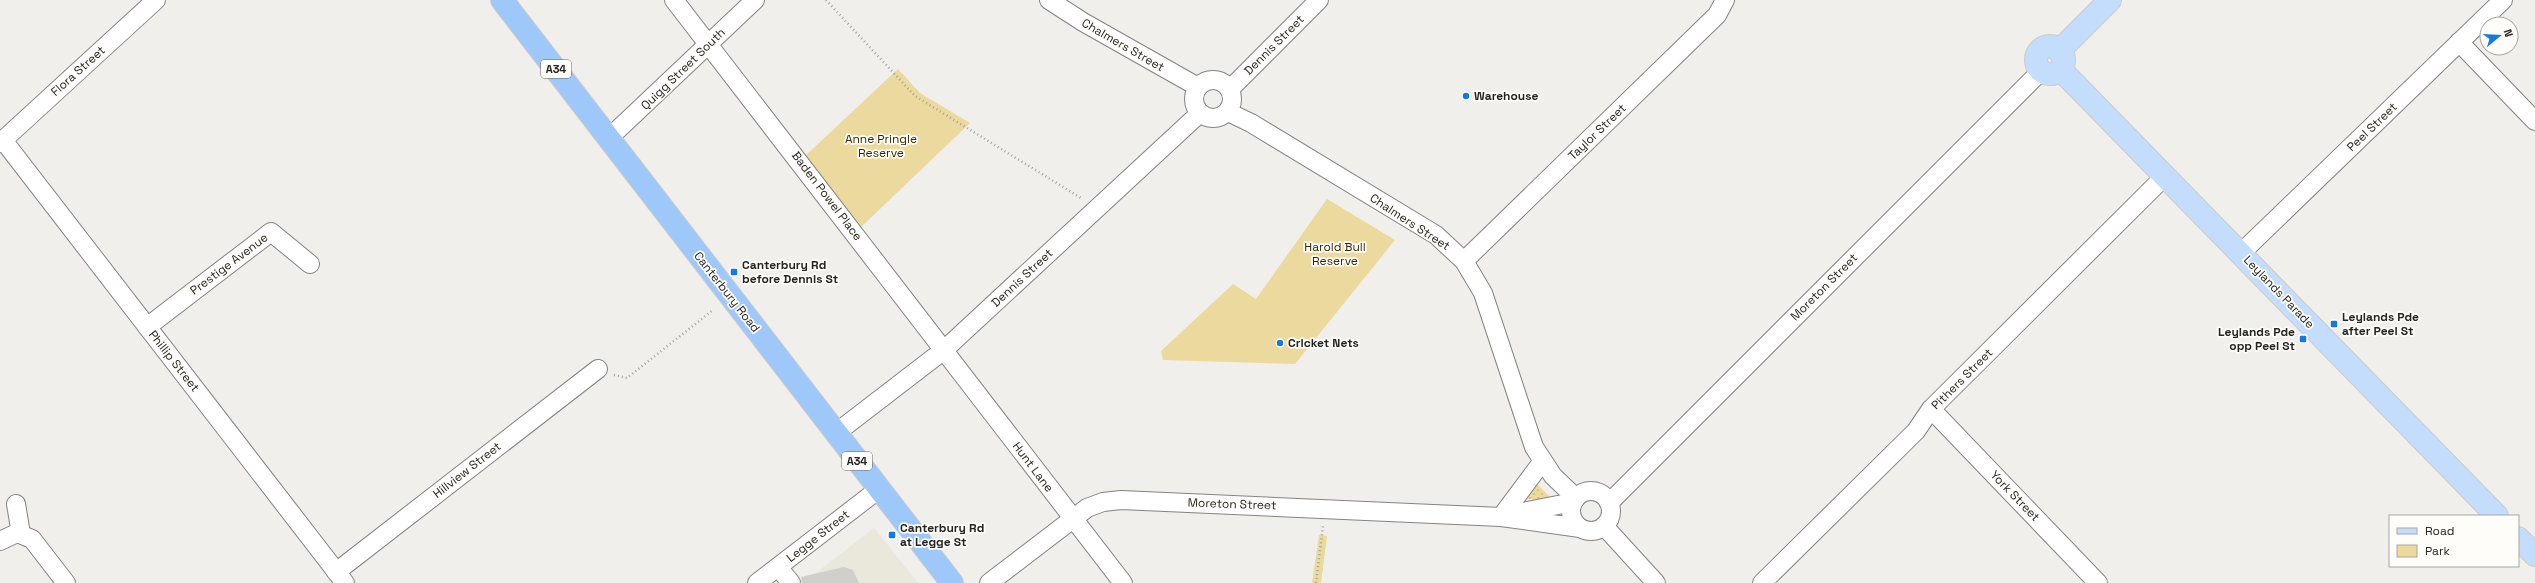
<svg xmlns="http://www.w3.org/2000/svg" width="2535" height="583" viewBox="0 0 2535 583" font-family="'Space Grotesk',sans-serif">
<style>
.built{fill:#eae7db}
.grass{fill:url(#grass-dots)}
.park{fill:#ecd99d}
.building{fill:#d0cfcb}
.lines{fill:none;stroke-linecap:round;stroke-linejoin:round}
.minor-casing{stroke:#858380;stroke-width:20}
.major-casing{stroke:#cbcbca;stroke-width:24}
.highway-casing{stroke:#cbcbca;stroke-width:24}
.path{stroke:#a2a29e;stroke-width:2.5;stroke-dasharray:1 3;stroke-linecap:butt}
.minor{stroke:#fff;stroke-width:18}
.major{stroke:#c5ddfc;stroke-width:22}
.highway{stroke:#9ec7fa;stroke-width:22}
.poi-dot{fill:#137ae2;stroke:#fefdf9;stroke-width:1.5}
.labels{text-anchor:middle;stroke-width:3.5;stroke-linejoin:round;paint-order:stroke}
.shield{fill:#fefdf9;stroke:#666663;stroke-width:1}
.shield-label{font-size:11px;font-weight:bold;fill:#252523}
.street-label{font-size:12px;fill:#252523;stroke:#fefdf9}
.poi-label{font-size:12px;font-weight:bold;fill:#252523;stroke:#fefdf9;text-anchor:start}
.park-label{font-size:12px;fill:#342800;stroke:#fefdf9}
</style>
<defs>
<pattern id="grass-dots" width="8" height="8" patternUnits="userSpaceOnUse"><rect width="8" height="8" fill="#ecd99d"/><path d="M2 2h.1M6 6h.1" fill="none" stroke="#caba87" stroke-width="1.8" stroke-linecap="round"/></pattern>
</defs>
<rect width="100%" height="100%" fill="#f0efeb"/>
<!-- built -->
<polygon class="built" points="874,528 918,583 803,583"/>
<!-- grass -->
<polygon class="grass" points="1535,482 1550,497 1550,499 1524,499"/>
<!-- park -->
<g class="park">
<polygon points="898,69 920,93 970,123 859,229 804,157"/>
<polygon points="1327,199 1395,240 1295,364 1163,360 1161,351 1233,284 1256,299"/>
<polygon points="1319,535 1327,536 1321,583 1312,583"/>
</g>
<!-- building -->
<polygon class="building" points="844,567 853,570 859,583 802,583 801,577"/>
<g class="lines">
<defs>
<g id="minor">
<polyline points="674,0 1123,583"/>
<polyline points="1049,0 1083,22 1198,87"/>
<polyline points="2459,42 2535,121"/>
<circle cx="1213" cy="99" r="19"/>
<polyline points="1230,89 1319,0"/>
<polyline points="1228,112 1251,123 1436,235 1464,261 1483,293 1534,447 1553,476 1576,498"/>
<polyline points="609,138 755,0"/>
<polyline points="3,140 345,583"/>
<polyline points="0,143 156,0"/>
<polyline points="2241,253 2503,0"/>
<polyline points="1464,261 1717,15 1725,0"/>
<polyline points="147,327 271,232 310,264"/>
<polyline points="1931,409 2098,583"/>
<polyline points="836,433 944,350 1200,113"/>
<circle cx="1591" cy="511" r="20"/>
<polyline points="1609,503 2041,71"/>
<polyline points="16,504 21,534"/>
<polyline points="1513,514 1573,502"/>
<polyline points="1501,517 1542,462"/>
<polyline points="1604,526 1656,583"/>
<polyline points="0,541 17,533 32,539 66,583"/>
<polyline points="778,567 791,583"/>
<polyline points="336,572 598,369"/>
<polyline points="757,583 879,489"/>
<polyline points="989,583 1087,508 1103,502 1121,500 1501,517 1580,528"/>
<polyline points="1762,583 1916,431 1931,409 2165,176"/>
</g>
<g id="major">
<circle cx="2050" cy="60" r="14"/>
<polyline points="2059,51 2110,0"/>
<polyline points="2060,69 2497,516"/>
<polyline points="2518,538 2535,555"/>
</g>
<polyline id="highway" points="502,0 952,583"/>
</defs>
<!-- minor casing -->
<use href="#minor" class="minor-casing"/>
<!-- major casing -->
<use href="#major" class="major-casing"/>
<!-- highway casing -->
<use href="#highway" class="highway-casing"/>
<!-- path -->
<g class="path">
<polyline points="826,0 915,96 1081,198"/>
<polyline points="614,375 627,378 713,310"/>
<polyline points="1316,583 1323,526"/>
</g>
<!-- minor -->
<use href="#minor" class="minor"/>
<!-- major -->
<use href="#major" class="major"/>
<!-- highway -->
<use href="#highway" class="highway"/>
</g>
<!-- markers -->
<g class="poi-dot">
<circle cx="1466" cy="96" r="4"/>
<rect x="730" y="268" width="8" height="8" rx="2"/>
<rect x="2330" y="320" width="8" height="8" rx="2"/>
<rect x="2299" y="335" width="8" height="8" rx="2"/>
<circle cx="1280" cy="343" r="4"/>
<rect x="888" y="531" width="8" height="8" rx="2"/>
</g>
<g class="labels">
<!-- shield labels -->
<g class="shield">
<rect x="541" y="60" width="30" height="18" rx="3"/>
<rect x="842" y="452" width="30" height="18" rx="3"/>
</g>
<g class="shield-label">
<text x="556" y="73">A34</text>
<text x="857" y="465">A34</text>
</g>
<!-- street labels -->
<g class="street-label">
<text transform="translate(1123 45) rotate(30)" y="4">Chalmers Street</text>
<text transform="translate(1274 45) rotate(-45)" y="4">Dennis Street</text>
<text transform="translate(683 69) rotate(-44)" y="4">Quigg Street South</text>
<text transform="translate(78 71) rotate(-42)" y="4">Flora Street</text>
<text transform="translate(2372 127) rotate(-44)" y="4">Peel Street</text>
<text transform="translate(1597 132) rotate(-44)" y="4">Taylor Street</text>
<text transform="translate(827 196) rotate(53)" y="4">Baden Powel Place</text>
<text transform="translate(1410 222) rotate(33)" y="4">Chalmers Street</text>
<text transform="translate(229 264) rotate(-37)" y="4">Prestige Avenue</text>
<text transform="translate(1022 278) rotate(-43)" y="4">Dennis Street</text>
<text transform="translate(1824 287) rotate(-45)" y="4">Moreton Street</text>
<text transform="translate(727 292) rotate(52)" y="4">Canterbury Road</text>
<text transform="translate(2279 292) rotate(46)" y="4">Leylands Parade</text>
<text transform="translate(174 361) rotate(52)" y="4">Phillip Street</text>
<text transform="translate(1962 379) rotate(-45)" y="4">Pithers Street</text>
<text transform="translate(1033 467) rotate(53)" y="4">Hunt Lane</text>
<text transform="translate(467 470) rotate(-38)" y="4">Hillview Street</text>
<text transform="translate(2015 496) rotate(46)" y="4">York Street</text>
<text transform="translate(1232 504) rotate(2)" y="4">Moreton Street</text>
<text transform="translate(818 536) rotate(-38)" y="4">Legge Street</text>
</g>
<!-- poi labels -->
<g class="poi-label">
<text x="1474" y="100">Warehouse</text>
<text x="742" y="269">Canterbury Rd<tspan x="742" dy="14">before Dennis St</tspan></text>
<text x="2342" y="321">Leylands Pde<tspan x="2342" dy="14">after Peel St</tspan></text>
<text x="2295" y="336" text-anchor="end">Leylands Pde<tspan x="2295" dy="14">opp Peel St</tspan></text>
<text x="1288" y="347">Cricket Nets</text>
<text x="900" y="532">Canterbury Rd<tspan x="900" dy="14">at Legge St</tspan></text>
</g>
<!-- park labels -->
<g class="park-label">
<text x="881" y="143">Anne Pringle<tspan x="881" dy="14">Reserve</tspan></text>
<text x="1335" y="251">Harold Bull<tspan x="1335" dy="14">Reserve</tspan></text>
</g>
</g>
<!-- legend -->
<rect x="2389" y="515" width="130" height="52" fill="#fefdf9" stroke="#a7a7a3"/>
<rect x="2397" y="528" width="20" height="6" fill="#c5ddfc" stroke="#a7a7a3"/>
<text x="2425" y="535" font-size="12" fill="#252523">Road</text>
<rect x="2397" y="545" width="20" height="12" fill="#ecd99d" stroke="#a7a7a3"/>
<text x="2425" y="555" font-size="12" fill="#252523">Park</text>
<!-- north arrow -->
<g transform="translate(2499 36) rotate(72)"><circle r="19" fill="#fefdf9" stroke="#a7a7a3"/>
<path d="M0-3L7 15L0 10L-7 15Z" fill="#137ae2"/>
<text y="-6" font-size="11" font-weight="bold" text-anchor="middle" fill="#252523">N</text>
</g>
</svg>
